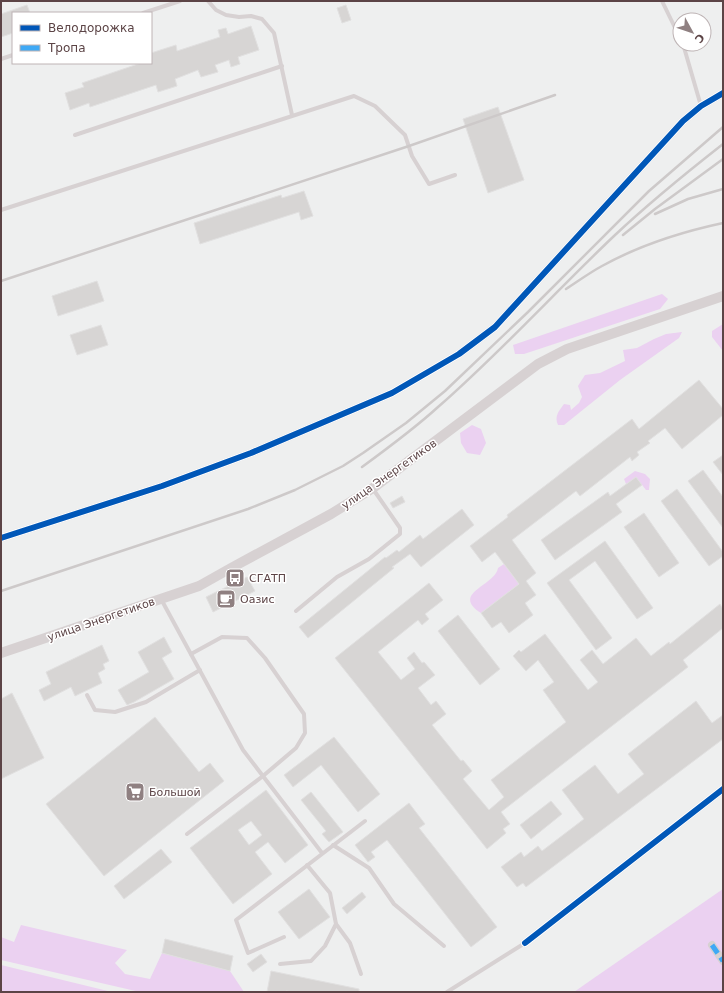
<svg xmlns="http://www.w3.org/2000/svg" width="724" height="993" viewBox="0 0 724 993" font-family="'DejaVu Sans',sans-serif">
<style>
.green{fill:#ebd1f1}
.building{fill:#d7d5d4;stroke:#e1e0e0;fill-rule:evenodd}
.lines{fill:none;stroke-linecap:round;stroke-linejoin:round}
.service{stroke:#d7d1d2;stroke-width:4}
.minor{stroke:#d7d1d2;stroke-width:8}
.tertiary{stroke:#d7d1d2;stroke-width:10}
.rail{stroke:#cdc9c9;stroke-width:2.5}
.quiet{stroke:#3fa9f5;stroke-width:5;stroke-dasharray:10 5;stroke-linecap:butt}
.cycleway-casing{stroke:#fff;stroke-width:8}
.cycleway{stroke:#0057b8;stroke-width:6}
.labels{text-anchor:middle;stroke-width:3;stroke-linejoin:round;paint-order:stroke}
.street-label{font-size:11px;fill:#5c4446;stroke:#fff}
.poi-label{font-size:11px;fill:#5c4446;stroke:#fff;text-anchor:start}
</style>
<rect width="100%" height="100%" fill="#eeefef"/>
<!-- green -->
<g class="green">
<polygon points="662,294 668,299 660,309 524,354 515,354 513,345"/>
<polygon points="723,324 723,351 712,337 712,331"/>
<path d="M 682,332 L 679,338 L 620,380 L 564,425 L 558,425 C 554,416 559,411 564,404 L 570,405 L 571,410 L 579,403 L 582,397 L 578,386 L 585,375 L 600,373 L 625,361 L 623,350 L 637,348 L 654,339 L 666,334 Z"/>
<polygon points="472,425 481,429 486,443 480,455 467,453 461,443 460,433"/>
<polygon points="635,471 645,474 650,479 649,490 646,490 636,477 626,484 624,479"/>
<path d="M 504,564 L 519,584 L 481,613 C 450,593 495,586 498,568 Z"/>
<polygon points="723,889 723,992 574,992 594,978"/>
<polygon points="21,925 127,950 115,963 125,974 150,979 162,953 230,971 244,992 140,992 1,960 1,937 14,942"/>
<polygon points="1,965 112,992 1,992"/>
</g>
<!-- building -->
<g class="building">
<polygon points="27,5 30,13 13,13 13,33 1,37 1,14"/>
<polygon points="346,5 351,20 342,23 337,8"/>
<polygon points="251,26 259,50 238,57 240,64 231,67 229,60 215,65 218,72 201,77 198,70 175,79 177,86 158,92 156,85 90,107 89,103 70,110 65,93 84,87 82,83 141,63 151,63 151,53 176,45 177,51 220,37 218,30 226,28 228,34"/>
<polygon points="498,107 524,180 488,193 463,119"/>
<polygon points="304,191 313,216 301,220 299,212 200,244 194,223 281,195 282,198"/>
<polygon points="97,281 104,301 58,316 52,296"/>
<polygon points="101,325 108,345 77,355 70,335"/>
<polygon points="699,380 723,409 723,415 682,449 665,428 648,441 650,443 637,452 639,455 632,461 630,457 580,496 576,491 512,540 536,573 526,581 536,595 525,603 533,615 509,633 501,622 492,628 481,613 519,584 495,552 482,562 470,546 508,517 507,515 632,419 639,429"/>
<polygon points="723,455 723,475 713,462"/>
<polygon points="703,470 723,497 723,528 688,481"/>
<polygon points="636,477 642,485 616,504 622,512 555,560 541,540 608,492 610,496"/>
<polygon points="677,489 723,552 723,556 709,566 661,501"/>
<polygon points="402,496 405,502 393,508 390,503"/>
<polygon points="462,509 474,525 421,567 410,554 392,567 394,568 308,638 299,627 385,557 386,558 397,550 399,552 420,535 423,539"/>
<polygon points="644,513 679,563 659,577 624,527"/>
<polygon points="605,541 653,608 637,619 595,561 569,580 612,638 596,650 547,583"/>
<polygon points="247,577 255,591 213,612 206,597"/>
<polygon points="429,583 443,600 425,614 429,619 422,625 418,620 378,652 401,680 415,669 407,658 414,652 422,663 424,662 435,675 418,688 431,705 436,701 446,714 432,725 461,761 463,760 472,771 463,779 489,810 504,797 491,780 566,722 543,690 554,682 538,660 526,671 513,656 519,650 521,652 545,634 588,690 598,682 580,660 592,650 603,664 636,638 651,656 669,642 670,644 720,604 723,609 723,628 683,660 688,667 501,812 510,824 503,829 506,833 487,849 335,658"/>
<polygon points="458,615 500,669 480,685 438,631"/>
<polygon points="164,637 172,652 162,658 174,679 134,702 127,705 118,690 149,672 138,652"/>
<polygon points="102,645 109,661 103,664 105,669 98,673 102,683 75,696 71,687 44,701 39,690 51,684 46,672"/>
<polygon points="12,693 44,758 1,779 1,699"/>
<polygon points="696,701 712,723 723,715 723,739 526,887 523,883 517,887 501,867 521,852 524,857 538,846 542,851 584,819 562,790 595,765 618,794 644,774 628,754"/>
<polygon points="155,717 199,772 210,763 224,781 104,876 46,804"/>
<polygon points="334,737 380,794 358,812 321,765 293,787 284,775"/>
<path d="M 266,790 L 308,845 L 285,863 L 268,842 L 255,852 L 272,874 L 233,904 L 190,848 ZM 251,821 L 262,835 L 249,845 L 238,830 Z"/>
<polygon points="311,792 343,832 329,842 322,834 326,831 301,800"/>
<polygon points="551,801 562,814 531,839 520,825"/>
<polygon points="409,803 425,824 419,828 497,927 471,947 387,840 371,852 375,857 368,862 355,845"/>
<polygon points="161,849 172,862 124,899 114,886"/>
<polygon points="309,889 330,917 299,939 278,912"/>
<polygon points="362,892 366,897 347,914 342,908"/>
<polygon points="165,939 233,956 230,971 162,953"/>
<polygon points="261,954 267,962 253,972 247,964"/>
<polygon points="271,971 359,989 359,992 293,992 286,991 285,992 267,992"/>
</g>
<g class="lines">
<!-- service -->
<g class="service">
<polyline points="208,1 216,10 226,15 239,17 251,16 262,19 274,33 292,115"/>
<polyline points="662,1 680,38"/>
<polyline points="143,13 180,1"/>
<polyline points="683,44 701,106"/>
<polyline points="1,59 13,55"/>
<polyline points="75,135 282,66"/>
<polyline points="1,210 354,96 375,106 405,135 412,156 429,184 455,175"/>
<polyline points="161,599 243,750 322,853"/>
<polyline points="296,611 337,577 369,559 400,534 400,528 373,489"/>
<polyline points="87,695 95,710 115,712 146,702 200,670"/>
<polyline points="187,834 263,776 296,748 305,733 304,714 265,658 247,638 222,637 191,654"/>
<polyline points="333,845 369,868 394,904 444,946"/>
<polyline points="336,924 350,943 361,974"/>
<polyline points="284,937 248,953 236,920 365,821"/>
<polyline points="280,964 311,961 325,946 336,924 330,893 307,865"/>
<polyline points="447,992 525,943"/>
</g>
<!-- minor -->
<g class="minor">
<polyline points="1,538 162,486 251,453 392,393 459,354 495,327 683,121 701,106 723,93"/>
<polyline points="525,943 723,789"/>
<polyline points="712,945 723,961"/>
</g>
<!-- tertiary -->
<polyline class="tertiary" points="1,653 199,586 231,568 331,514 373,488 538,364 567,349 723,296"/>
<!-- rail -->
<g class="rail">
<polyline points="655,214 688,199 723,189"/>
<polyline points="623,235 655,209 723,159"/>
<polyline points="1,281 409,146 555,95"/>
<path d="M 566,289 C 577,282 589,273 602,266 C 640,245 681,232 723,223"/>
<path d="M 362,467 C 388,448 414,429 438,407 C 500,353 555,292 614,236 C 649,203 686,173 723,144"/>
<polyline points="1,591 248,509 295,490 343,466 363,453 406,423 445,391 528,312 649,191 723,127"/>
</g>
<!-- quiet -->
<polyline class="quiet" points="712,945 723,961"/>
<defs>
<g id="cycleway">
<polyline points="1,538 162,486 251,453 392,393 459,354 495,327 683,121 701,106 723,93"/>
<polyline points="525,943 723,789"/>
</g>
</defs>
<!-- cycleway casing -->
<use href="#cycleway" class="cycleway-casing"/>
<!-- cycleway -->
<use href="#cycleway" class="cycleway"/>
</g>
<!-- icons -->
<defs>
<symbol id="bus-square" viewBox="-11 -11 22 22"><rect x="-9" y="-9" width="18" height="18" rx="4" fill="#8f8081" stroke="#fff"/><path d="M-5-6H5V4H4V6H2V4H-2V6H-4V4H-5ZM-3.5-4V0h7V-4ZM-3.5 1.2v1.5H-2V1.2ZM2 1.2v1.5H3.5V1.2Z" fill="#fff"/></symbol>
<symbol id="cafe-square" viewBox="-11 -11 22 22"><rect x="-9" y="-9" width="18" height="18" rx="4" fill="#8f8081" stroke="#fff"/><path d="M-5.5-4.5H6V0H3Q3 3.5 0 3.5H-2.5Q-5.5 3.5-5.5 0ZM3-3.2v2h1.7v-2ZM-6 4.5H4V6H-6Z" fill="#fff"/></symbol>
<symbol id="supermarket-square" viewBox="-11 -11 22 22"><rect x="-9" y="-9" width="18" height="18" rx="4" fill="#8f8081" stroke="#fff"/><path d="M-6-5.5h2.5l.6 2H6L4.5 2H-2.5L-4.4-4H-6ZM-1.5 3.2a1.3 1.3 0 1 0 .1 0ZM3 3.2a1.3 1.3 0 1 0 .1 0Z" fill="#fff"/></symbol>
</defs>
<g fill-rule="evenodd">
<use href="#bus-square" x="224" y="567" width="22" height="22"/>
<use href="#cafe-square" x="215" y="588" width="22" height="22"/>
<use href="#supermarket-square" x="124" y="781" width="22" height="22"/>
</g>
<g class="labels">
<!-- street labels -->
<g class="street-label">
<text transform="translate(389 474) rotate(-35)" y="4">улица Энергетиков</text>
<text transform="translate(101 619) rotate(-19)" y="4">улица Энергетиков</text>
</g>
<!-- poi labels -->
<g class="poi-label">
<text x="249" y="582">СГАТП</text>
<text x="240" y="603">Оазис</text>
<text x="149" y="796">Большой</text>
</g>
</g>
<!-- border -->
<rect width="724" height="993" fill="none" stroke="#5c4446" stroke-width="4"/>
<!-- legend -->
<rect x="12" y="12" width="140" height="52" fill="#ffffff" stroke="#beb4b5"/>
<rect x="20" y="25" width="20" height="6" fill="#0057b8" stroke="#beb4b5"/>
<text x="48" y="32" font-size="12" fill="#5c4446">Велодорожка</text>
<rect x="20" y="45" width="20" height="6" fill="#3fa9f5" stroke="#beb4b5"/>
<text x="48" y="52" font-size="12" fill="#5c4446">Тропа</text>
<!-- north arrow -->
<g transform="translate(692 32) rotate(130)"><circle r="19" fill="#ffffff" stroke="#beb4b5"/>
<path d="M0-3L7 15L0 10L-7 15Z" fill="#8f8081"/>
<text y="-6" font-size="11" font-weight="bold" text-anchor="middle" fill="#5c4446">С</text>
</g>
</svg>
